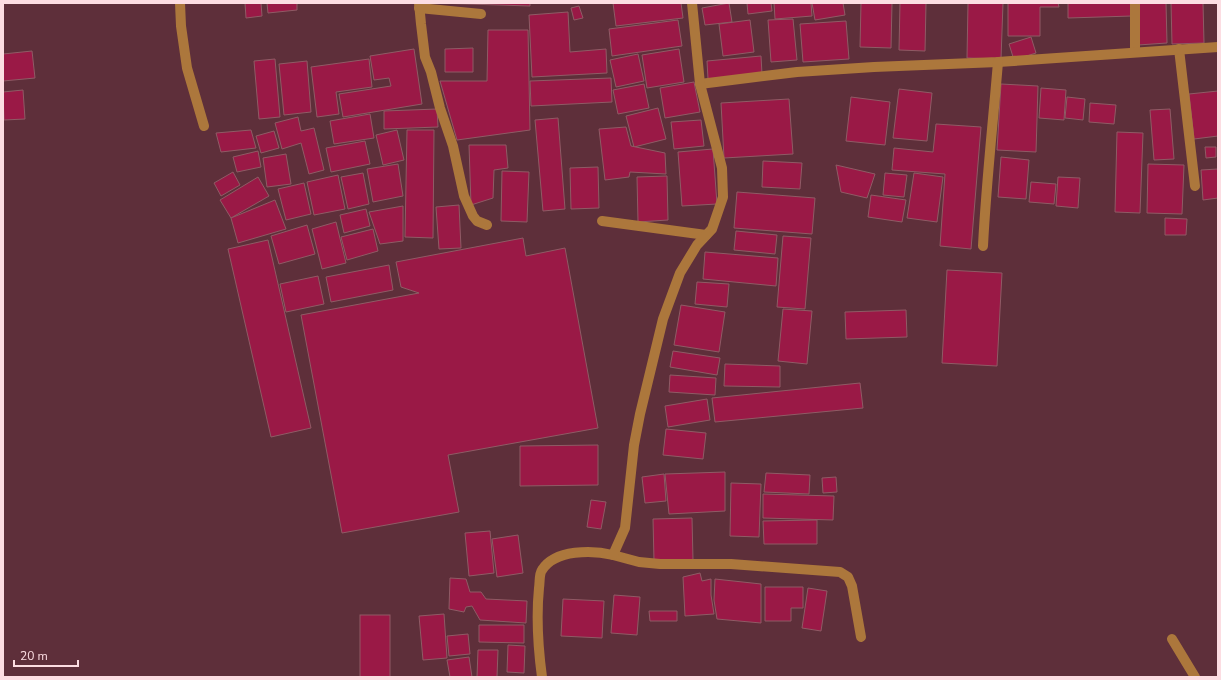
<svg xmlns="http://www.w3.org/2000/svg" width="1221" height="680" viewBox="0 0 1221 680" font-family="'Nunito Sans',sans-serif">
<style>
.building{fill:#9a1946;stroke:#8f5b65}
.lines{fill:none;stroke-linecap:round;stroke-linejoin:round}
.minor{stroke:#ac773c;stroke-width:10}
</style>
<rect width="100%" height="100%" fill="#5e2f3a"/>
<!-- building -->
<g class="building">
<polygon points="245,3 261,3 262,16 246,18"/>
<polygon points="267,3 297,3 297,10 268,13"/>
<polygon points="435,3 530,3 530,6"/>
<polygon points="613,3 681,3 683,18 616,26"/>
<polygon points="729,3 732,22 705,25 702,8"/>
<polygon points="747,3 771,3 772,11 748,14"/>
<polygon points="774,3 811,3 812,16 775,19"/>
<polygon points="812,3 843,3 845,15 815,20"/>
<polygon points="861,3 892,3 891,48 860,47"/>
<polygon points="900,3 926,3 925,51 899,50"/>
<polygon points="968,3 1003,3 1001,59 967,58"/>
<polygon points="1008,3 1058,3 1059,7 1040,7 1040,36 1008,36"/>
<polygon points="1068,3 1132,3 1132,16 1068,18"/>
<polygon points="1136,3 1166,3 1167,43 1138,45"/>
<polygon points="1171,3 1203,3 1204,43 1172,44"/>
<polygon points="579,6 583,18 574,20 571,8"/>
<polygon points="568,12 570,52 606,49 607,73 532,77 529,15"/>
<polygon points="793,19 797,60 771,62 768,20"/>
<polygon points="678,20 682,46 612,56 609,29"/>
<polygon points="750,20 754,52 723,56 719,24"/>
<polygon points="846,21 849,59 803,62 800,24"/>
<polygon points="488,30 528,30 530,130 457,140 440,81 487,81"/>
<polygon points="1031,37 1036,53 1014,60 1009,44"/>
<polygon points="473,48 473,72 445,72 445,49"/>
<polygon points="414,49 422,104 343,117 339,94 391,86 389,78 374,80 370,56"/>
<polygon points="679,49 684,82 647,88 642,55"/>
<polygon points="32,51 35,78 3,81 3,54"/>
<polygon points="638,54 644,81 616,87 610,60"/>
<polygon points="761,56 762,74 708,79 707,61"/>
<polygon points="275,59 280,117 259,119 254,61"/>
<polygon points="369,59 372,87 336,92 339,114 317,117 311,67"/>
<polygon points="307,61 311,112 284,115 279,64"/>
<polygon points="611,78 612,102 531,106 530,81"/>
<polygon points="694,82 700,112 665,118 660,88"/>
<polygon points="644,84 649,108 618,114 613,90"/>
<polygon points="1001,84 1038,86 1036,152 997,150"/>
<polygon points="1041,88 1066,90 1064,120 1039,118"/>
<polygon points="899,89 932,93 927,141 893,138"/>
<polygon points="23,90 25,119 4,120 3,92"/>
<polygon points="1218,91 1218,136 1194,139 1189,94"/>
<polygon points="851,97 890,102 885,145 846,141"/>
<polygon points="1067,97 1085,99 1083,120 1065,118"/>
<polygon points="789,99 793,154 724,158 721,103"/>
<polygon points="1090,103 1116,105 1114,124 1089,122"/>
<polygon points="658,108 666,139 634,147 626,116"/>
<polygon points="437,109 438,127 384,129 384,111"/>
<polygon points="1170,109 1174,159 1154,160 1150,110"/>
<polygon points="370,114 374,138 334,144 330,121"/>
<polygon points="298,117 301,131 314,128 324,170 309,174 301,143 282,149 275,123"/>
<polygon points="558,118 565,209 543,211 535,120"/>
<polygon points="701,120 704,146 674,149 671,122"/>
<polygon points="936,124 981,127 971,249 940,246 945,174 892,170 894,148 933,152"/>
<polygon points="626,127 631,146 665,153 666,174 630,172 629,177 605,180 599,129"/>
<polygon points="251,130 256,148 221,152 216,133"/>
<polygon points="397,130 404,160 383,165 376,135"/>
<polygon points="407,130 434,130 433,238 405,237"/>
<polygon points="274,131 279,148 261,153 256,136"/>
<polygon points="1117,132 1143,133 1140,213 1115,212"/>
<polygon points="365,141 370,164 331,172 326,148"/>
<polygon points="469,145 506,145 508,168 494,170 493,198 471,205"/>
<polygon points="1205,147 1216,147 1216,157 1206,158"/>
<polygon points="713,149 717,204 682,206 678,152"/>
<polygon points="258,151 261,167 237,172 233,157"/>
<polygon points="286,154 291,184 267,187 263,158"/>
<polygon points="1001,157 1029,160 1026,199 998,197"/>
<polygon points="763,161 802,163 800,189 762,187"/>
<polygon points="398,164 403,196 373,202 367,169"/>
<polygon points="1148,164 1184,165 1182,214 1147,213"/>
<polygon points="836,165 875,174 867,198 841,192"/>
<polygon points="598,167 599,208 571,209 570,168"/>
<polygon points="1218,169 1218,198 1203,200 1201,170"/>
<polygon points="502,171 529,172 527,222 501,221"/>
<polygon points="233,172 240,185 221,196 214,183"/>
<polygon points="363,173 369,204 348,209 341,177"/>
<polygon points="885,173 907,175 904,197 883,195"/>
<polygon points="914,173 943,177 937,222 907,218"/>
<polygon points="338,175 345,209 314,215 307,182"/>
<polygon points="667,176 668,220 638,222 637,177"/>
<polygon points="258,177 269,196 231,218 220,200"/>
<polygon points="1058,177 1080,178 1078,208 1056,206"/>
<polygon points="1031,182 1056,184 1054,204 1029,202"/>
<polygon points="304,183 311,214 286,220 278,189"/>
<polygon points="737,192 815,198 812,234 734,228"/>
<polygon points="871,195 906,200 902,222 868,217"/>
<polygon points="275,200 286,229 238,243 231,218"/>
<polygon points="459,205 461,248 439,249 436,207"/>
<polygon points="403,206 403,241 380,244 369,212"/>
<polygon points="366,209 370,226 344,233 340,215"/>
<polygon points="1165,218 1187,219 1186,235 1165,235"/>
<polygon points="336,222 346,263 322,269 312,229"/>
<polygon points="307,225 315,254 279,264 271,236"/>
<polygon points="373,229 378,251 347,260 341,237"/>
<polygon points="736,231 777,235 775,254 734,250"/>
<polygon points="783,236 811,238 805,309 777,307"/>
<polygon points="523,238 526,256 565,248 598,428 448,455 459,512 342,533 301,315 419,293 401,287 396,262"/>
<polygon points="268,240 311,428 271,437 228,249"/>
<polygon points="705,252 778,258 776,286 703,279"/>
<polygon points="389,265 393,290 331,302 326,277"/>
<polygon points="947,270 1002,273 997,366 942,363"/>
<polygon points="318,276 324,304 286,312 280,284"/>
<polygon points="697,282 729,284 727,307 695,304"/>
<polygon points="681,305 725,312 719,352 674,345"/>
<polygon points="783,309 812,311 807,364 778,361"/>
<polygon points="906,310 907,337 846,339 845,312"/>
<polygon points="673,351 720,358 717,375 670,367"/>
<polygon points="725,364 780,366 780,387 724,386"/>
<polygon points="670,375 716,378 715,395 669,392"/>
<polygon points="860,383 863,408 715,422 712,398"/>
<polygon points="707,399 710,420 668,427 665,406"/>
<polygon points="666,429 706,433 703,459 663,455"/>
<polygon points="598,445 598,485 520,486 520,446"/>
<polygon points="725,472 725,511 669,514 665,474"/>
<polygon points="766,473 810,475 809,494 764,492"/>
<polygon points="664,474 666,501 645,503 642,477"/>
<polygon points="836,477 837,492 823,493 822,478"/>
<polygon points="731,483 761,484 759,537 730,536"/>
<polygon points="763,494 834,496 833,520 763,518"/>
<polygon points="591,500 606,502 601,529 587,527"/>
<polygon points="692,518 693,560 654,561 653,519"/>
<polygon points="817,520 817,544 764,544 763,521"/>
<polygon points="490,531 494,573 469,576 465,533"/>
<polygon points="518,535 523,573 497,577 492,539"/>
<polygon points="700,573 702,581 711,579 711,595 714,614 685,616 683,577"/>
<polygon points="450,578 466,579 470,592 481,592 486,599 527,601 526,623 480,620 472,606 466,607 464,612 449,609"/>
<polygon points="715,579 761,584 761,623 717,619 714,600"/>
<polygon points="765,587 803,587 803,608 791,608 791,621 765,621"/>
<polygon points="808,588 827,591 821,631 802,628"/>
<polygon points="614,595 640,597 637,635 611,633"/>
<polygon points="563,599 604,601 602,638 561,636"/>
<polygon points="649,611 677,611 677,621 650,621"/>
<polygon points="444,614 447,658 423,660 419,616"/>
<rect x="360" y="615" width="30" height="62"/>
<polygon points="479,625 524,625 524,643 479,642"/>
<polygon points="468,634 470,654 449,656 447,636"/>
<polygon points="508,645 525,646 524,673 507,672"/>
<polygon points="478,650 498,650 497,677 477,677"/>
<polygon points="469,657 472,677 450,677 447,660"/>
</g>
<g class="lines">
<!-- minor -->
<g class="minor">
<polyline points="180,3 181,26 187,68 204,126"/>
<polyline points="419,3 421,24 425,57 431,72 440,108 453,146 464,196 473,216 477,221 487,225"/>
<polyline points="1135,3 1135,52"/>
<polyline points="419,8 481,14"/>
<polyline points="1179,49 1195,186"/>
<polyline points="700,84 797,72 874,67 998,62 1218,47"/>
<polyline points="602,221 706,235"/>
<path d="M 983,246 C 986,185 993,123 998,62"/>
<polyline points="613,555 639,562 660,564 731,564 840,572 848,577 852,586 861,637"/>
<polyline points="1172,639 1195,677"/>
<path d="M 542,677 C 538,647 536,618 539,588 C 540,582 539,574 542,570 C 555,549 593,550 613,555 L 625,528 L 634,445 L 640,414 L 663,319 L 680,273 L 697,245 L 712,229 L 723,197 L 722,168 L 700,84 L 692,3"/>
</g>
</g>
<!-- border -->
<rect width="1221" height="680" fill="none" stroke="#fcdde2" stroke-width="8"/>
<!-- scale -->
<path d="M14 660v6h64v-6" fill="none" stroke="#fcdde2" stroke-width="2"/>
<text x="20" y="660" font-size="12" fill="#fcdde2" stroke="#5e2f3a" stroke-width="3" paint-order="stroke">20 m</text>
</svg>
